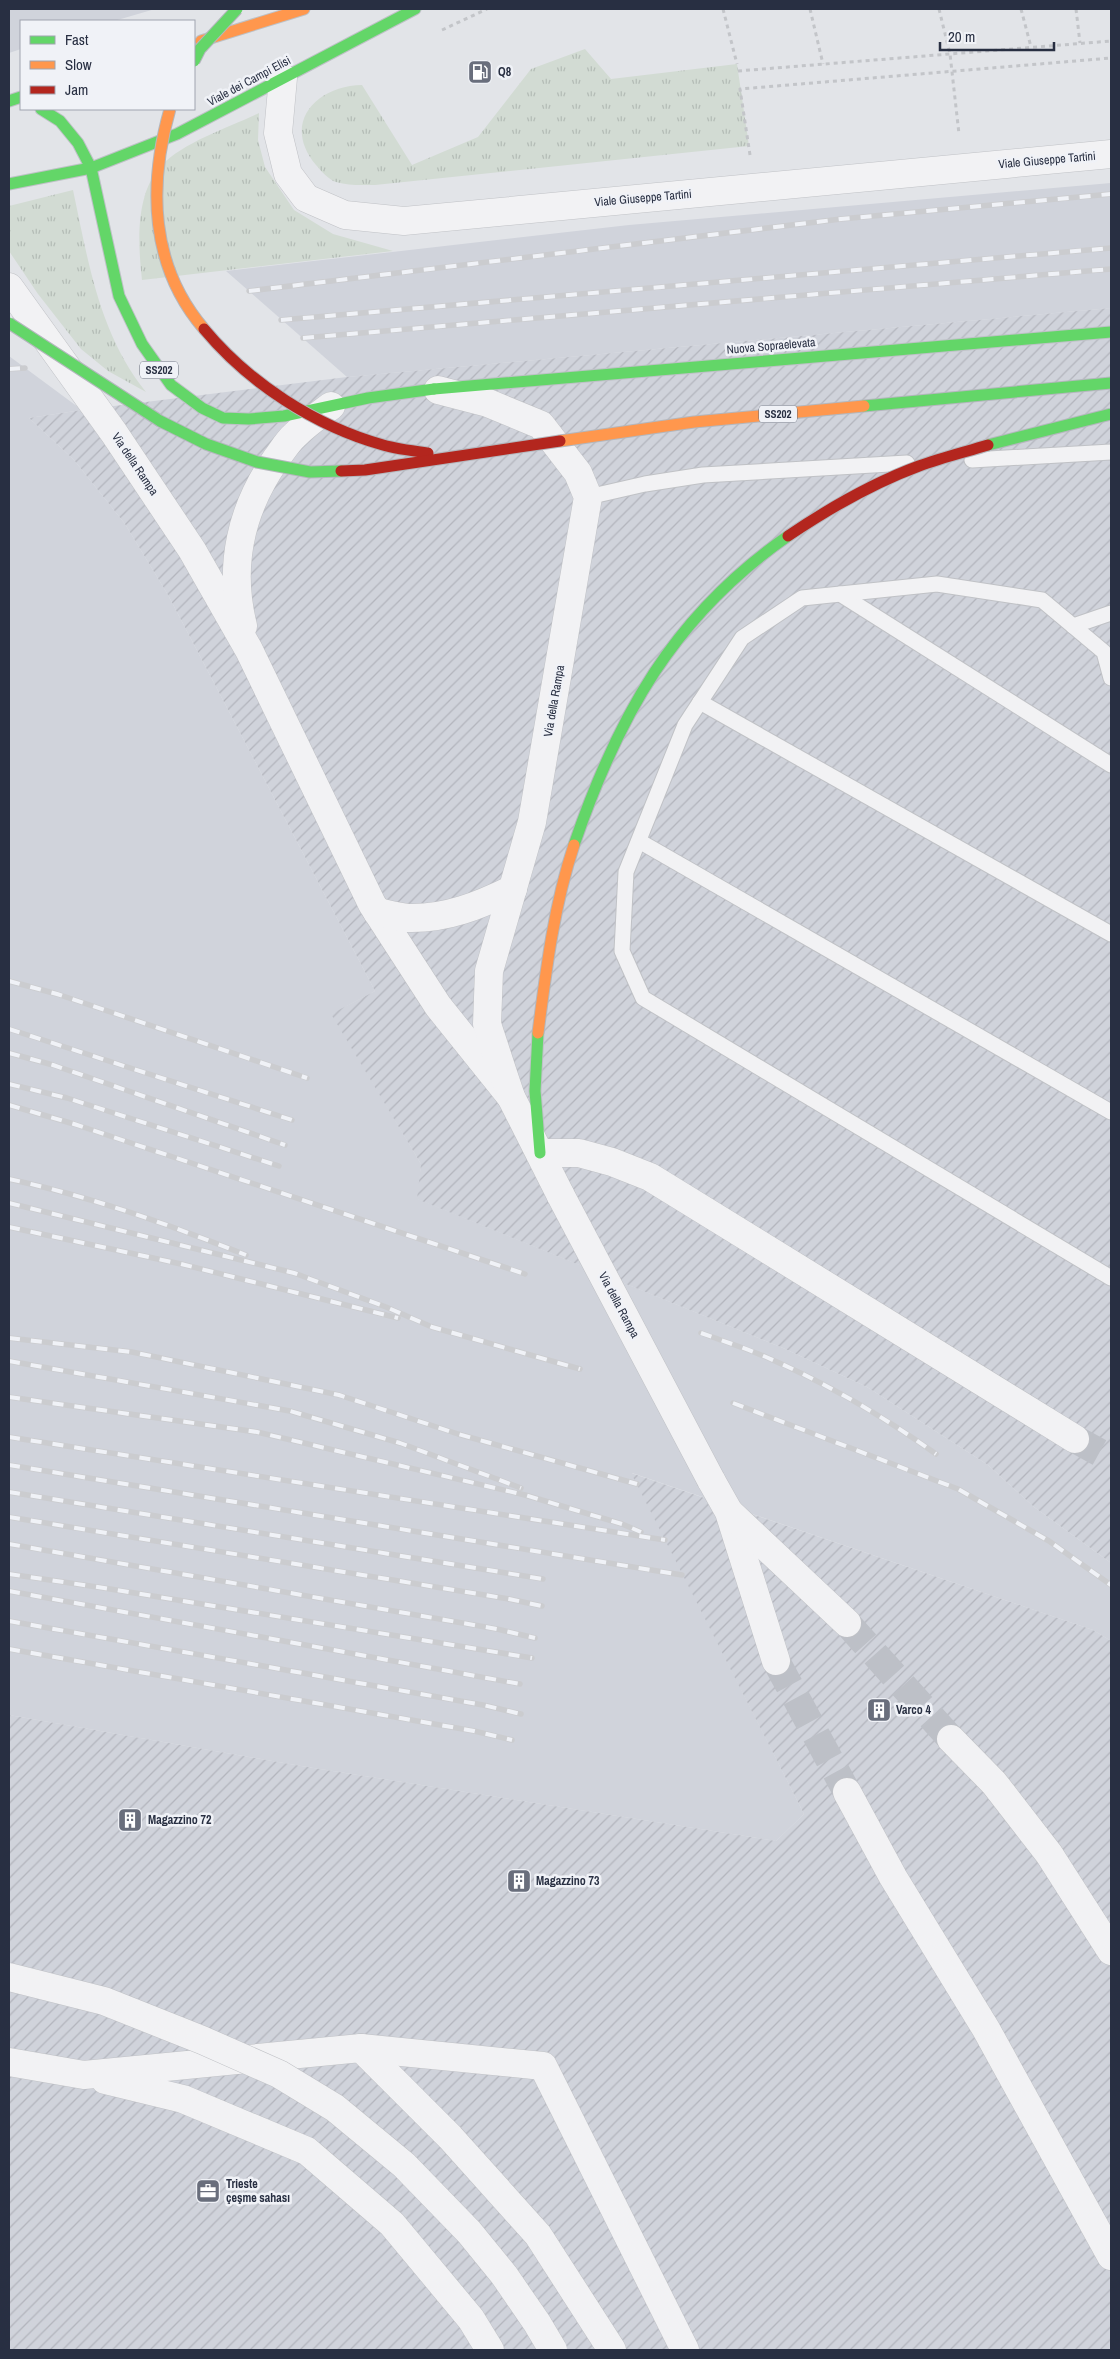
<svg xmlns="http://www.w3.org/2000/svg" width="1120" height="2359" viewBox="0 0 1120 2359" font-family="'Archivo Narrow',sans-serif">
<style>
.built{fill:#d0d3db}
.industrial{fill:url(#industrial-furrows)}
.grass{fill:url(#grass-tufts)}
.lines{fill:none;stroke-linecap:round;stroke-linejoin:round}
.street-tunnel{stroke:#bdc0c7;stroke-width:28;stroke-dasharray:28 14;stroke-linecap:butt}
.lane-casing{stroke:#c0c2c6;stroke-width:17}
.street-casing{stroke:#c0c2c6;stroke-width:29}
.fast-casing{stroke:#bec1c6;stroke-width:13}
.slow-casing{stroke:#bec1c6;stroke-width:13}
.path{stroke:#c3c5c9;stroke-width:3;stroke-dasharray:4 4;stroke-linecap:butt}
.lane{stroke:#f2f2f4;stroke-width:15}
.street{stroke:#f2f2f4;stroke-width:28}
.fast{stroke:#63d668;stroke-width:11}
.slow{stroke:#ff974d;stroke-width:11}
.rail-casing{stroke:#cbcccf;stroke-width:5.5}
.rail{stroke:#f0f2f7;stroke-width:4;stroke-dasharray:11;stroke-linecap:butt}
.street-bridge-casing{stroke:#c0c2c6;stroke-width:29;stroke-linecap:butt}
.fast-bridge-casing{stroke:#b4b7bd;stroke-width:13;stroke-linecap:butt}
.slow-bridge-casing{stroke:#b4b7bd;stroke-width:13;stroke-linecap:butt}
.jam-bridge-casing{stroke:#b4b7bd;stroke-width:13;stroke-linecap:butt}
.street-bridge{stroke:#f2f2f4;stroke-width:28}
.fast-bridge{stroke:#63d668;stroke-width:11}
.slow-bridge{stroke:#ff974d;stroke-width:11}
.jam-bridge{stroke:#b3261e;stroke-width:11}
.labels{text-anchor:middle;stroke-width:5;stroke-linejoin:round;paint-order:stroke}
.shield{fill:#f0f2f7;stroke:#646a78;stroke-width:1}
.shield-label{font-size:11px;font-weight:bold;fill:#282f42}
.poi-label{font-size:12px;font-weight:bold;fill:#282f42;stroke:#f0f2f7;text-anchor:start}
.street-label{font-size:12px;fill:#282f42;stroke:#f0f2f7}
</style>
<defs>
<pattern id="industrial-furrows" width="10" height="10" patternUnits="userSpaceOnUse" patternTransform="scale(1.25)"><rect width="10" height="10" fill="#d0d3db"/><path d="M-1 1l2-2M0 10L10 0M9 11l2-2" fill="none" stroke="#b3b5bd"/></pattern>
<pattern id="grass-tufts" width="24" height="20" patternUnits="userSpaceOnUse" patternTransform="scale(1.25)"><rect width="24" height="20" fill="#d2dbd3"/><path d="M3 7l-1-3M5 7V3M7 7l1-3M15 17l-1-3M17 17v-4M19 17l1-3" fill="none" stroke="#b4bcb6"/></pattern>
</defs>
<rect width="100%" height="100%" fill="#e2e4e8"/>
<!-- built -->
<g class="built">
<polygon points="9,9 155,9 114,21 21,21 21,49 9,53"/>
<polygon points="1111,183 1111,308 347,377 226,271 629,225"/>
<polygon points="9,356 82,410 29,418 74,460 125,524 168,595 375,991 332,1014 421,1164 418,1199 783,1348 867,1387 988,1465 1034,1507 1111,1563 1111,1641 1093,1630 632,1473 804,1814 776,1841 301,1766 9,1715"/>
</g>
<!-- industrial -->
<g class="industrial">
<polygon points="1111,308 1111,1563 1034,1507 988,1465 867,1387 783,1348 417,1199 421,1164 331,1014 375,991 168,595 125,524 74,460 29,418 82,410 347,377"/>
<polygon points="631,1473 1093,1630 1111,1641 1111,2350 9,2350 9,1715 301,1766 776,1841 804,1814"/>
</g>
<!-- grass -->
<g class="grass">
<path d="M 585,49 L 611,79 L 737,64 L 749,146 L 375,185 C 362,185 349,186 336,182 C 329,180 321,171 316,165 C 281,123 316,86 362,85 L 412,165 L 478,137 L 531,69 Z"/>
<path d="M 259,113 L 258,140 L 265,167 L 294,210 L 333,234 L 393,251 L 142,280 C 138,244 135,194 161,166 C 183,142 230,127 259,113 Z"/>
<path d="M 73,190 C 88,260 99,334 146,392 L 108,371 L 81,349 L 38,294 L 9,251 L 9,206 Z"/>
</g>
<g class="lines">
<!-- street-tunnel -->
<g class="street-tunnel">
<polyline points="1075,1439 1111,1459"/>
<polyline points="847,1623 951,1739"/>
<polyline points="776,1661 847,1792"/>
</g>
<defs>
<g id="lane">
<polyline points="972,460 1111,452"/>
<polyline points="588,497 645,484 703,475 907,463"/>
<polyline points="840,594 1111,765"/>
<polyline points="1073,626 1111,613"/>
<polyline points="1111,678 1104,652 1042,600 937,584 802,598 742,638 685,725 626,872 622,951 643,998 1111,1278"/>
<polyline points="700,702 1111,934"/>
<polyline points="639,841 1111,1112"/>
</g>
<g id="street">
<polyline points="283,78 278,133 288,174 306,198 345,215 404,221 1111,154"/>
<polyline points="9,287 114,433 192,550 249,650 372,904 438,1006 511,1097"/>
<polyline points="438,390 488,403 541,425 578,473 588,497 532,822 489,971 487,1024 503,1073 511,1097 561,1196"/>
<path d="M 243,626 C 228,566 241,509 276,459 C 282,451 288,441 295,435 C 306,424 319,415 331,406"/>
<path d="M 377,912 C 387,914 398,917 408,918 C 447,919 480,905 513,889"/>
<polyline points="540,1153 579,1153 612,1162 650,1177 1075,1439"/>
<polyline points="711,1480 729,1512 776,1661"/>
<polyline points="730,1513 847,1623"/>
<polyline points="951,1739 994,1783 1049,1854 1111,1951"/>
<polyline points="847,1792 893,1877 986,2029 1111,2256"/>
<polyline points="361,2048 450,2137 538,2235 612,2350"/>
<polyline points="9,2062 84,2075 361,2048 543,2066 685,2350"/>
<polyline points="105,2080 183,2099 307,2151 392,2224 471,2319 490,2350"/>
</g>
<g id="fast">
<polyline points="9,101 21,97"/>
<polyline points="41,109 60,121 78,143 91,168 119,296 142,344 171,385 202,408 223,418 249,419 284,416 368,398 434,389"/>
<polyline points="9,184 91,168 177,134 415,9"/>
<polyline points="434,389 1111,332"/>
<polyline points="538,1033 535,1091 540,1153"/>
</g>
<polyline id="slow" points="201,41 304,9"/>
</defs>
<!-- lane casing -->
<use href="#lane" class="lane-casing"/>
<!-- street casing -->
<use href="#street" class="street-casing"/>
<!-- fast casing -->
<use href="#fast" class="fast-casing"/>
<!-- slow casing -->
<use href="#slow" class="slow-casing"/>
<!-- path -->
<g class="path">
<polyline points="723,9 737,64"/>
<polyline points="810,9 823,64"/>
<polyline points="939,9 950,54 959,134"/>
<polyline points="1021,9 1031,47"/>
<polyline points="1076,9 1080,43"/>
<polyline points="442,30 487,9"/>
<polyline points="738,71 1111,41"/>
<polyline points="750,155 740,89 1111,58"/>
</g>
<!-- lane -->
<use href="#lane" class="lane"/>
<!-- street -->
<use href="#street" class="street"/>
<!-- fast -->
<use href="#fast" class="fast"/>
<!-- slow -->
<use href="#slow" class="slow"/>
<defs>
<g id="rail">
<polyline points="249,291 841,219 1111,194"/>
<polyline points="281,320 1111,248"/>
<polyline points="303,338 1111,269"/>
<polyline points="9,369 25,368"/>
<polyline points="9,981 57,994 307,1078"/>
<polyline points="9,1029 292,1120"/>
<polyline points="9,1053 53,1065 285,1145"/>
<polyline points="9,1084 67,1098 279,1166"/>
<polyline points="9,1105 74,1124 525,1274"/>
<path d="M 9,1179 C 93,1197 167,1224 246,1255"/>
<polyline points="9,1203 294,1273 386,1307 432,1327 580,1369"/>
<polyline points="9,1227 181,1264 398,1318"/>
<path d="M 701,1333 C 723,1341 745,1348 766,1357 C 826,1383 883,1416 936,1454"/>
<polyline points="9,1338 132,1352 339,1395 458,1434 637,1484"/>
<polyline points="9,1361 290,1411 400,1443 521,1488"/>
<polyline points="9,1397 257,1432 525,1495 622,1524 641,1532"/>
<polyline points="733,1403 958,1489 1049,1541 1111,1585"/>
<polyline points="9,1437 665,1540"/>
<polyline points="9,1465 682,1575"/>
<polyline points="9,1492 543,1579"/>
<polyline points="9,1517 509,1599 542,1606"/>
<polyline points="9,1544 497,1629 535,1638"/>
<polyline points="9,1574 104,1588 532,1658"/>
<polyline points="9,1591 520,1684"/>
<polyline points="9,1621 483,1705 521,1714"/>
<polyline points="9,1649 474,1731 512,1740"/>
</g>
</defs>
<!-- rail casing -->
<use href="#rail" class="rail-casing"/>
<!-- rail -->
<use href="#rail" class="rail"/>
<defs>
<g id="street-bridge">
<polyline points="561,1196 711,1480"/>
<polyline points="9,1977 104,2001 202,2040 279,2074 335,2108 404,2165 469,2232 504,2275 537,2323 553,2350"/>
</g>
<g id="fast-bridge">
<polyline points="194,61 200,49 237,9"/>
<polyline points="9,323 160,421 206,444 257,462 310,472 341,471"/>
<polyline points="864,406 1111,383"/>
<polyline points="988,445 1111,414"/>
<path d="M 574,845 C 618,716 674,615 788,536"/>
</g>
<g id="slow-bridge">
<path d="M 170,109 C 148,186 150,266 204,329"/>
<polyline points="560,441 694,422 864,406"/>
<path d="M 538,1033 C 546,970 554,905 574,845"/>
</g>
<g id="jam-bridge">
<path d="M 204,329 C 249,383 315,426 383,445 C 397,449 413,451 428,453"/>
<polyline points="341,471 365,470 560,441"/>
<path d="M 788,536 C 828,509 873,483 919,466 C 941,458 965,452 988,445"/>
</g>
</defs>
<!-- street-bridge casing -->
<use href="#street-bridge" class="street-bridge-casing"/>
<!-- fast-bridge casing -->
<use href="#fast-bridge" class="fast-bridge-casing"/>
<!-- slow-bridge casing -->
<use href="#slow-bridge" class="slow-bridge-casing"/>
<!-- jam-bridge casing -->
<use href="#jam-bridge" class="jam-bridge-casing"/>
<!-- street-bridge -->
<use href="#street-bridge" class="street-bridge"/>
<!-- fast-bridge -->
<use href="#fast-bridge" class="fast-bridge"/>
<!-- slow-bridge -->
<use href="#slow-bridge" class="slow-bridge"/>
<!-- jam-bridge -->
<use href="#jam-bridge" class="jam-bridge"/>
</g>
<!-- icons -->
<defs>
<symbol id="fuel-square" viewBox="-11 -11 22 22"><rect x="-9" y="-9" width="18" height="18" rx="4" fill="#696e7c" stroke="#f0f2f7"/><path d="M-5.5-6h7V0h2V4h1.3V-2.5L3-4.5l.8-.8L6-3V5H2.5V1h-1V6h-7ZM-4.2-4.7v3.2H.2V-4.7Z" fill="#fff"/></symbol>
<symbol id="building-square" viewBox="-11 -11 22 22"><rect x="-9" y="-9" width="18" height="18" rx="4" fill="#696e7c" stroke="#f0f2f7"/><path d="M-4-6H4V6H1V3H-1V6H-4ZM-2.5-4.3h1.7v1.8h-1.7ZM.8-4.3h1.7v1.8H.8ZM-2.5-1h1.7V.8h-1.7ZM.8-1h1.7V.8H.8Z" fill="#fff"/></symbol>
<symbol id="office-square" viewBox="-11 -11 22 22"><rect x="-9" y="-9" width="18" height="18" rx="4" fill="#696e7c" stroke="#f0f2f7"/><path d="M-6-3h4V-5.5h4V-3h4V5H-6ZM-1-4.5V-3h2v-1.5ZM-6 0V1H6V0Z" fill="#fff"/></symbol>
</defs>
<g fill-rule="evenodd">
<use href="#fuel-square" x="466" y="58" width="28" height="28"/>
<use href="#building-square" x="865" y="1696" width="28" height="28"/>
<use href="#building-square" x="116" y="1806" width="28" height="28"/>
<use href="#building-square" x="505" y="1867" width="28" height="28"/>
<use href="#office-square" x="194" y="2177" width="28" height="28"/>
</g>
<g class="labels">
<!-- shield labels -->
<g class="shield">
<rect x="140" y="361.5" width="38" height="17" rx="4"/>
<rect x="759" y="405.5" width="38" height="17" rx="4"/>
</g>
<g class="shield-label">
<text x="159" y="374">SS202</text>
<text x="778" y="418">SS202</text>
</g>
<!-- poi labels -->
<g class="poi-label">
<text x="498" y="76">Q8</text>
<text x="896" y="1714">Varco 4</text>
<text x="148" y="1824">Magazzino 72</text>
<text x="536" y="1885">Magazzino 73</text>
<text x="226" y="2188">Trieste<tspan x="226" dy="14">çeşme sahası</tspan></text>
</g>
<!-- street labels -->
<g class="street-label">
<text transform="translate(249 81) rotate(-28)" y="4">Viale dei Campi Elisi</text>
<text transform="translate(1047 160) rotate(-5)" y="4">Viale Giuseppe Tartini</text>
<text transform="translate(643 198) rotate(-5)" y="4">Viale Giuseppe Tartini</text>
<text transform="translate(771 346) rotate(-5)" y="4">Nuova Sopraelevata</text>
<text transform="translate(135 464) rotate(56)" y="4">Via della Rampa</text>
<text transform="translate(554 701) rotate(-80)" y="4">Via della Rampa</text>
<text transform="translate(619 1305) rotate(62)" y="4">Via della Rampa</text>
</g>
</g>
<!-- border -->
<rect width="1120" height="2359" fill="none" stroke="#282f42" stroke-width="20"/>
<!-- legend -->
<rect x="20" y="20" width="175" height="90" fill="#f0f2f7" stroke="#a0a4af"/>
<rect x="30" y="36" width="25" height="8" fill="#63d668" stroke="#a0a4af"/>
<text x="65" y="45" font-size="15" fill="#282f42">Fast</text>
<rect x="30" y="61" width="25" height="8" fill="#ff974d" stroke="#a0a4af"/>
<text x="65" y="70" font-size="15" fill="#282f42">Slow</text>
<rect x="30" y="86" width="25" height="8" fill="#b3261e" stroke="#a0a4af"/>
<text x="65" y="95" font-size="15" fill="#282f42">Jam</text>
<!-- scale -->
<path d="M940 42v8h114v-8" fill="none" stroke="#282f42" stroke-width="2.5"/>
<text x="948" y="42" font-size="15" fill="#282f42" stroke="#f0f2f7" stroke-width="4" paint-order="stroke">20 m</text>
</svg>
